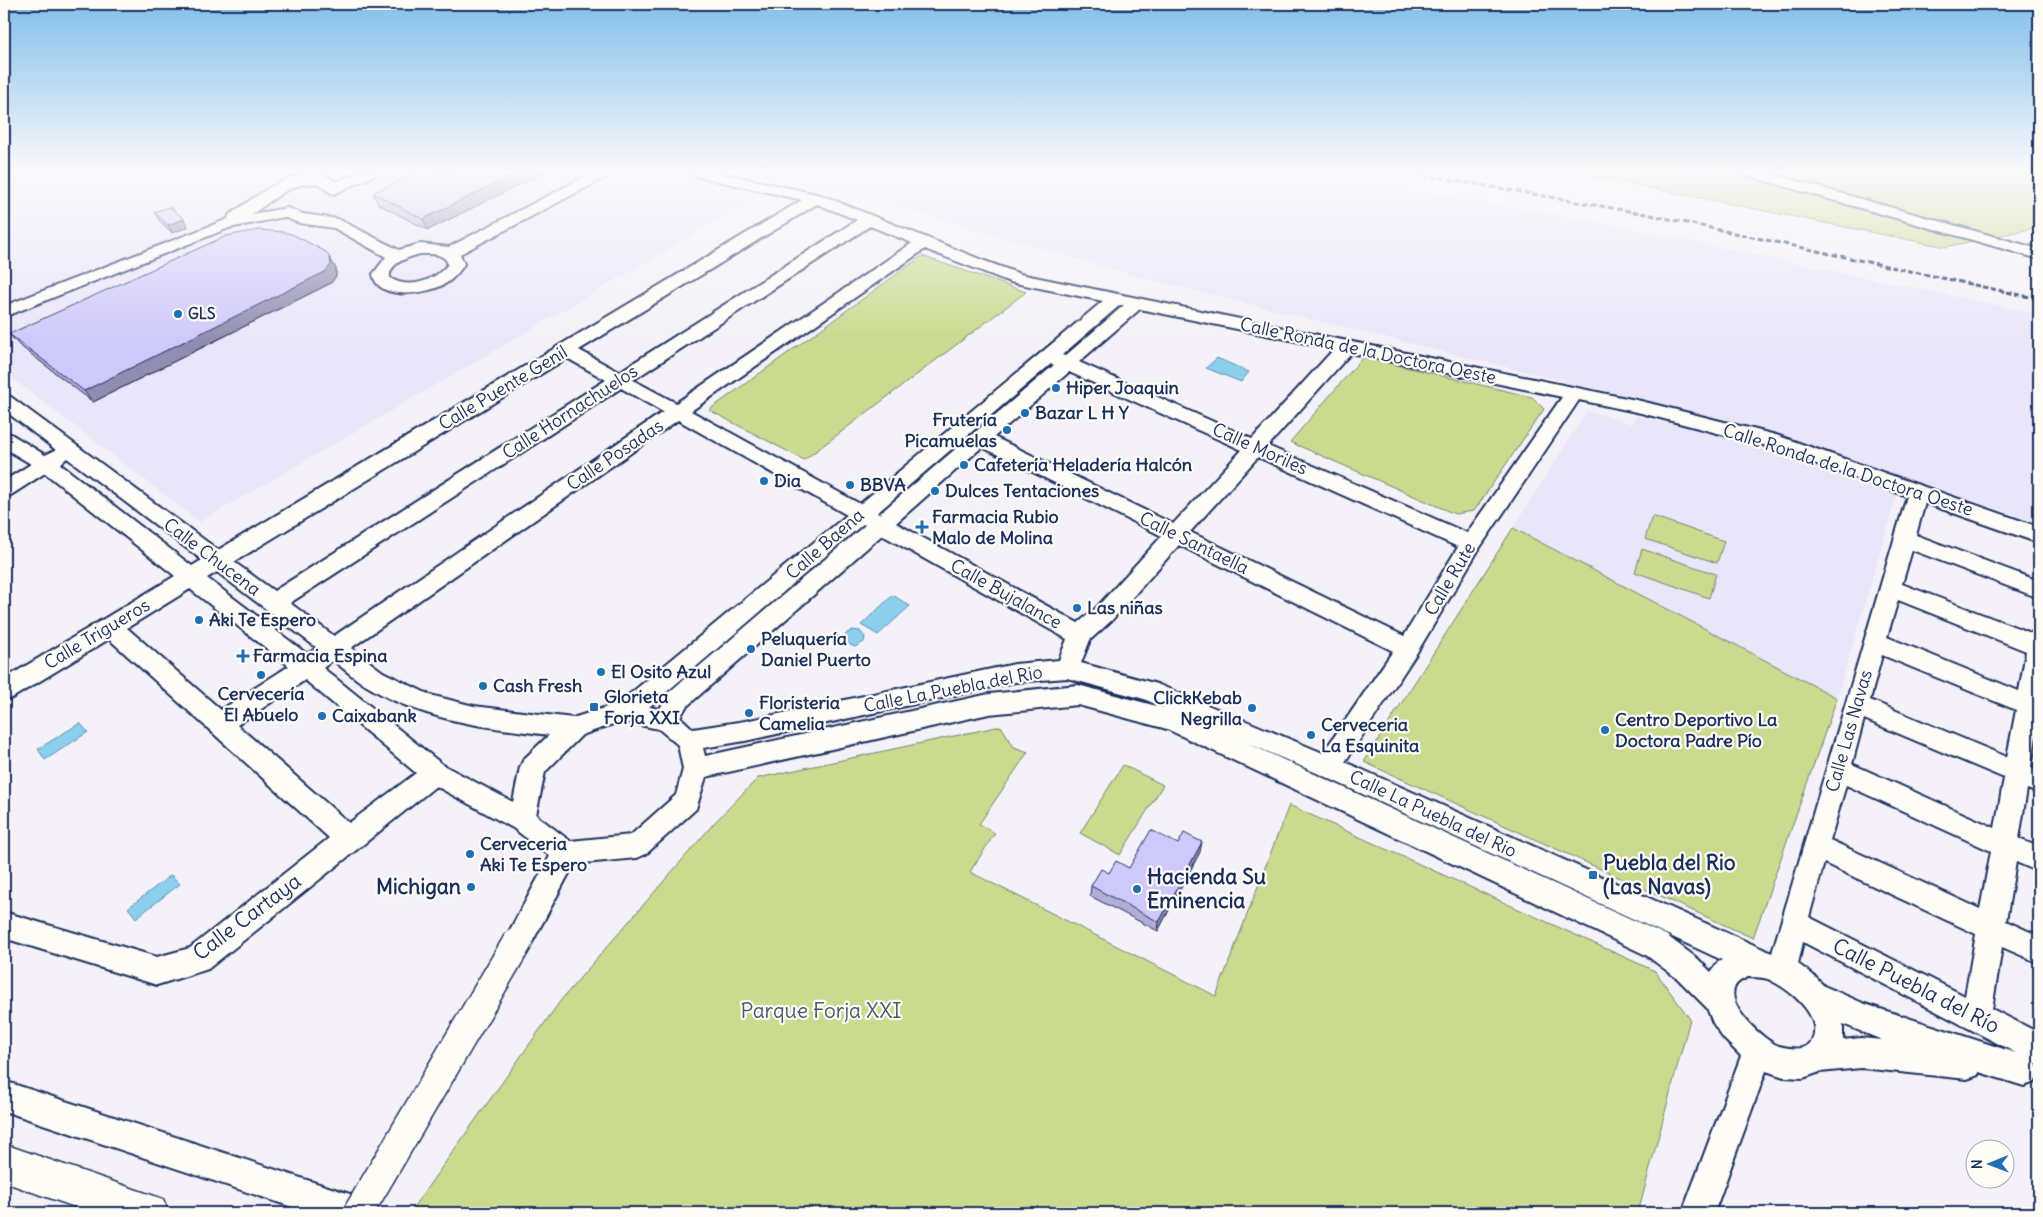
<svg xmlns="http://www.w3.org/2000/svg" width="2043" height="1217" viewBox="0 0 2043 1217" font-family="Delius,sans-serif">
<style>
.built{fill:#e9e6f9}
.green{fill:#cada8e;stroke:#728476}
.water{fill:#8bcfec;stroke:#5e8fb3}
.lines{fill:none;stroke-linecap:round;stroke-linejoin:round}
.minor-casing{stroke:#1b2f5e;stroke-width:4}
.highway-casing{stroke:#1b2f5e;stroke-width:3}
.minor{fill:#fdfcf7;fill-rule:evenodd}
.highway{fill:#fdfcf7;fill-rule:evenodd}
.rail{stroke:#1b2f5e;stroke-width:3;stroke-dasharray:5.5 3;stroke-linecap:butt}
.minor-bridge-casing{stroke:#1b2f5e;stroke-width:32;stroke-linecap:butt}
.minor-bridge{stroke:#fdfcf7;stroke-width:29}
.wall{fill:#b2add8;stroke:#1b2f5e}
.shaded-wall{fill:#918db0;stroke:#1b2f5e}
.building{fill:#cfc9fb;stroke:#1b2f5e}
.poi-dot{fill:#1f6fb2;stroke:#fdfcf7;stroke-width:2}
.labels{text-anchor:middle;stroke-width:4.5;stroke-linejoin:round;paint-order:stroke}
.far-poi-label{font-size:15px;font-weight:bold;fill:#1b2f5e;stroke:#fdfcf7;text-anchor:start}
.street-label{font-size:18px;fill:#1b2f5e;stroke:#fdfcf7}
.poi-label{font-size:18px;font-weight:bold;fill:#1b2f5e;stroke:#fdfcf7;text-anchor:start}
.near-poi-label{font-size:21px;font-weight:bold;fill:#1b2f5e;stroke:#fdfcf7;text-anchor:start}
.near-street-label{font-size:21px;fill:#1b2f5e;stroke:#fdfcf7}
.near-park-label{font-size:21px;fill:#475a6a;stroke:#fdfcf7}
</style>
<rect width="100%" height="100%" fill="#f4f2f8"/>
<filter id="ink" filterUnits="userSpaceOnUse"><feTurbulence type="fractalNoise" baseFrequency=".02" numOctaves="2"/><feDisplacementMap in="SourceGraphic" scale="10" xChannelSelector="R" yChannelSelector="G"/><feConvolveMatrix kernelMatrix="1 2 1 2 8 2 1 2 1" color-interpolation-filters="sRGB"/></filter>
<g filter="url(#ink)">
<!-- built -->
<g class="built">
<polygon points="4,172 1292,172 1575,217 2039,314 2039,523 1757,429 1144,278 793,177 200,522 4,372"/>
<polygon points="1587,411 1633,424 1635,416 1692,428 1749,444 1897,494 1837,698 1513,528"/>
</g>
<!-- green -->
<g class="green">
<polygon points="1570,172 2039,172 2039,227 1945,247"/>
<polygon points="922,256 1026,292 804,460 709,410"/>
<polygon points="1363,357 1532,397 1544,409 1474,511 1455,514 1290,442"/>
<polygon points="1652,516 1724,541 1717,563 1645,539"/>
<polygon points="1513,528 1837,698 1753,938 1364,762"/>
<polygon points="1642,549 1716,574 1709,598 1635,572"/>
<polygon points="1001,726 1014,747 1028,752 979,824 995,833 970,872 1216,996 1289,805 1655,971 1690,1019 1638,1213 428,1213 412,1209 561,1000 715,822 758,778"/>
<polygon points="1123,765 1163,785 1120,855 1080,833"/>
</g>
<!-- water -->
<g class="water">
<polygon points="1217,358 1249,372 1241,382 1206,368"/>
<polygon points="893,595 910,606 878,635 861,625"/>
<polygon points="853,630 860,631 865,637 864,642 855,647 846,643 844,638 847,633"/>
<polygon points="80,723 88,732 45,760 38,749"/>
<polygon points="171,875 180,884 136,918 128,908"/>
</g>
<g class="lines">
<defs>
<g id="minor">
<path d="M 359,172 L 377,172 L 375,175 L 334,194 L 329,192 L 319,184 C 291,180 273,201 252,214 L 288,208 L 303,214 L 338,219 L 399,250 L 420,244 L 449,247 L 594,172 L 612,172 L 610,175 L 460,254 L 464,264 C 460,271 455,277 448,282 C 431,294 377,303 373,274 L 386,257 L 334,228 L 299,223 L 284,217 L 229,228 L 4,317 L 4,306 L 228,219 L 229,215 C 255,198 304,155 336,182 ZM 420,254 C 430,254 444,252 448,264 C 435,281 409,290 390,278 C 388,263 409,257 420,254 Z"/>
<path d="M 690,172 L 716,172 L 821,195 L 982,260 L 1020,274 L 1641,401 L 1776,435 L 2039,527 L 2039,543 L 1925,503 L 1916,535 L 2039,581 L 2039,598 L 1912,550 L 1902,584 L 2039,636 L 2039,719 L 2031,767 L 2039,771 L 2039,793 L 2027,789 L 2019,839 L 2039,847 L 2039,872 L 2016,862 L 2006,921 L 2039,936 L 2039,963 L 2002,947 L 1992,1009 L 2039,1033 L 2039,1064 L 2036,1063 L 2039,1071 L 2035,1082 L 2024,1086 L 1979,1072 L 1978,1075 L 1967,1079 L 1861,1068 L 1820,1072 L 1803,1078 L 1784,1077 L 1766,1071 L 1714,1213 L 1682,1213 L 1741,1056 L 1723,1038 L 1713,1023 L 1707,1008 L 1678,979 L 1646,955 L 1167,729 L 1078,705 L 989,714 L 706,777 L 696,809 L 646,854 L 637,858 L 574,864 L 528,950 L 518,954 L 508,950 L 504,941 L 550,856 L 513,828 L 436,786 L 208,969 L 157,985 L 4,938 L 4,912 L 157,957 L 190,948 L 329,838 L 109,639 L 12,698 L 4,701 L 4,679 L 175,576 L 45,473 L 11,495 L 4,497 L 4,481 L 31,464 L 4,448 L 4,433 L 11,434 L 45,455 L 56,450 L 4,410 L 4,395 L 11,397 L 218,550 L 802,200 L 692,175 ZM 817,204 L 857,220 L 619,372 L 579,350 ZM 870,226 L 912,243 L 676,403 L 633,380 ZM 925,249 L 1010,282 L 1103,301 L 860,504 L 691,411 ZM 1120,305 L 1124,305 L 1065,356 L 1062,355 ZM 1140,309 L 1334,349 L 1252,439 L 1079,362 ZM 1351,353 L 1562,397 L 1467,533 L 1268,446 ZM 567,358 L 606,380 L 274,591 L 234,562 ZM 1051,364 L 1054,365 L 879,514 L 877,513 ZM 1069,372 L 1242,450 L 1173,524 L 994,437 ZM 621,388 L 663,412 L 334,636 L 290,603 ZM 1579,400 L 1641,413 L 1763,445 L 1907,496 L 1772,953 L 1345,762 L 1416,654 L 1479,549 ZM 678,420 L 847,515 L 619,703 L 573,718 L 474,706 L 430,695 L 383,672 L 351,648 ZM 982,447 L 1162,536 L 1096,608 L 1078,623 L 896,523 ZM 1258,457 L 1458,547 L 1404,636 L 1190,532 ZM 67,458 L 202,560 L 192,566 L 60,464 ZM 863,524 L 865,525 L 668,693 L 660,709 L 649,707 ZM 882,535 L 1067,639 L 1059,660 L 1015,664 L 745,721 L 693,729 L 680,717 L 686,707 ZM 1179,545 L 1393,651 L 1323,753 L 1157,684 L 1081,663 L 1090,640 L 1112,620 ZM 217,572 L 317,648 L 307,654 L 207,578 ZM 190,589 L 289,666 L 221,710 L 127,628 ZM 1898,600 L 2026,651 L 2019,691 L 1887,637 ZM 1882,655 L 2016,710 L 2007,757 L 1870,700 ZM 333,660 C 344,669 355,679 367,686 C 423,721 485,727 549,735 L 524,759 L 520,767 L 513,802 L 443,765 L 323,668 ZM 1067,678 L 1144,699 L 1164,708 L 1078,685 L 989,694 L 705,756 L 703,748 L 745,741 L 1015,682 ZM 305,680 L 416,773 L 349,823 L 237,725 ZM 1864,719 L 2004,778 L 1995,828 L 1852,764 ZM 625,722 L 659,729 L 678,745 L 683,769 L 676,795 L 631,835 L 570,841 L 536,815 L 545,772 L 582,735 L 613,724 ZM 1247,743 L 1319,774 L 1722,960 L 1718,962 L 1711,972 L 1698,959 L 1666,935 ZM 1846,785 L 1991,851 L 1980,909 L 1830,840 ZM 1824,863 L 1976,934 L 1965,996 L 1809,917 ZM 1803,942 L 2016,1053 L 1865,1004 L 1824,986 L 1813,975 L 1798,964 ZM 1748,977 C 1755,977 1764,977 1770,980 C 1789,989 1821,1014 1813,1038 C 1812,1042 1807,1047 1802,1048 C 1796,1049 1786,1048 1779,1046 C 1763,1040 1728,1008 1734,989 C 1736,982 1742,980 1748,977 ZM 1843,1024 L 1882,1040 L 1861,1038 L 1843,1040 Z"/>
<polygon points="1743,172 1765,172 2039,249 2039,259 1745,175"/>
<polygon points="4,1081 359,1197 371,1201 375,1213 310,1213 4,1111"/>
</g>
<polygon id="highway" points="4,1144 163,1199 169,1213 92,1213 4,1182"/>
</defs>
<!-- minor casing -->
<use href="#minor" class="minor-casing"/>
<!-- highway casing -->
<use href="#highway" class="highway-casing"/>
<!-- minor -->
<use href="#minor" class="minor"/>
<!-- highway -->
<use href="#highway" class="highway"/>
<!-- rail -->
<polyline class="rail" points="1407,172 1646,214 2039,299"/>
<defs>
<polyline id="minor-bridge" points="358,1213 518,941"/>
</defs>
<!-- minor-bridge casing -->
<use href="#minor-bridge" class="minor-bridge-casing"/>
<!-- minor-bridge -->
<use href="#minor-bridge" class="minor-bridge"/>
</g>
<!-- wall -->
<g class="wall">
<polygon points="413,172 545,172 428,230 378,204 373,193 414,174"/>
<polygon points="154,212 188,227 172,233 159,220"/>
<polygon points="330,258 336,269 336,276 331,283 93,402 19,345 9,334"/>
<polygon points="1178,844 1200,852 1158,931 1090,896 1091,886 1109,873 1129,868"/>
</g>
<!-- shaded-wall -->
<g class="shaded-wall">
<polygon points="519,172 545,172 428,230 423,219"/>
<polygon points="184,219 188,227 172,233 168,225"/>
<polygon points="330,258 336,269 336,276 331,283 93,402 84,391"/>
<polygon points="1202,842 1200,852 1158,931 1159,922"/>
</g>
<!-- building -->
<g class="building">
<polygon points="419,172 519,172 423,219 373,193"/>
<polygon points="170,207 184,219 168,225 154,212"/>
<polygon points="259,230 284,232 294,235 326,252 330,258 331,265 325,272 84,391 9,334 226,236"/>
<polygon points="1151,830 1178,844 1184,833 1202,842 1159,922 1091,886 1101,869 1109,873 1116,861 1129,868"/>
</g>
</g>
<!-- sky -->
<linearGradient id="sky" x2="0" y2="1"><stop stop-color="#83bfea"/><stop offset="0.5" stop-color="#faf9fc"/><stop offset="1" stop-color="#faf9fc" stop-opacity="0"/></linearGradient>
<rect width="2043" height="342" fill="url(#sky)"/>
<!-- markers -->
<g class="poi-dot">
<circle cx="178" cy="314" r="5"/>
<circle cx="1056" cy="388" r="5"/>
<circle cx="1025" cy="413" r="5"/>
<circle cx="1007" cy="430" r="5"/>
<circle cx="964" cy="465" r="5"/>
<circle cx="764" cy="481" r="5"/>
<circle cx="850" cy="485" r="5"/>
<circle cx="935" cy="491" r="5"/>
<path d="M919.5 519.5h5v5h5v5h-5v5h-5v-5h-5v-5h5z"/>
<circle cx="1077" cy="608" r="5"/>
<circle cx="199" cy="620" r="5"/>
<circle cx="751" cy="649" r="5"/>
<path d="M240.5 648.5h5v5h5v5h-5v5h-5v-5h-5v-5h5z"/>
<circle cx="601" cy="672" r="5"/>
<circle cx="261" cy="675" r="5"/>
<circle cx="483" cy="686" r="5"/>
<rect x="589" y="702" width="10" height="10" rx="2.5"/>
<circle cx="1252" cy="708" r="5"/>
<circle cx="749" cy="713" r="5"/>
<circle cx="322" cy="716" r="5"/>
<circle cx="1605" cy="730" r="5"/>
<circle cx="1311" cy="735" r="5"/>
<circle cx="470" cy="854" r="5"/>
<rect x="1588" y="870" width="10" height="10" rx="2.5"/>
<circle cx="471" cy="887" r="5"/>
<circle cx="1137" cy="889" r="5"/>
</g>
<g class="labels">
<!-- far-poi labels -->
<g class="far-poi-label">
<text x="188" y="319">GLS</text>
</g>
<!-- street labels -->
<g class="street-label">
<text transform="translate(1368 351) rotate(12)" y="6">Calle Ronda de la Doctora Oeste</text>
<text transform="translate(503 388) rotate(-31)" y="6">Calle Puente Genil</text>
<text transform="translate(570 412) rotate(-33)" y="6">Calle Hornachuelos</text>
<text transform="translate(1260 449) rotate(24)" y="6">Calle Moriles</text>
<text transform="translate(615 455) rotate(-34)" y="6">Calle Posadas</text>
<text transform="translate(1848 470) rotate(18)" y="6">Calle Ronda de la Doctora Oeste</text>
<text transform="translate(1194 543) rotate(26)" y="6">Calle Santaella</text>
<text transform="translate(825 544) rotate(-41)" y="6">Calle Baena</text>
<text transform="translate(212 557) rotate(37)" y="6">Calle Chucena</text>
<text transform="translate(1450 579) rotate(-59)" y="6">Calle Rute</text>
<text transform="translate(1006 594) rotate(29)" y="6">Calle Bujalance</text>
<text transform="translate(97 634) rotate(-31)" y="6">Calle Trigueros</text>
<text transform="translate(953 689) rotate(-11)" y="6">Calle La Puebla del Rio</text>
<text transform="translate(1849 731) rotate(-74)" y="6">Calle Las Navas</text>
<text transform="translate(1433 814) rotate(25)" y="6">Calle La Puebla del Rio</text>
</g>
<!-- poi labels -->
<g class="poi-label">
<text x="1066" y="394">Hiper Joaquin</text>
<text x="1035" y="419">Bazar L H Y</text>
<text x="997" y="426" text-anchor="end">Frutería<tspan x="997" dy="21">Picamuelas</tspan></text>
<text x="974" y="471">Cafetería Heladería Halcón</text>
<text x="774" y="487">Dia</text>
<text x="860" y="491">BBVA</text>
<text x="945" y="497">Dulces Tentaciones</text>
<text x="932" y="523">Farmacia Rubio<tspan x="932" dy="21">Malo de Molina</tspan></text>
<text x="1087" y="614">Las niñas</text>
<text x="209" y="626">Aki Te Espero</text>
<text x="761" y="645">Peluquería<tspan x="761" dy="21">Daniel Puerto</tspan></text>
<text x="253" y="662">Farmacia Espina</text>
<text x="611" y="678">El Osito Azul</text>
<text x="493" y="692">Cash Fresh</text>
<text x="261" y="700" text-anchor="middle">Cervecería<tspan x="261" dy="21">El Abuelo</tspan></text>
<text x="604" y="703">Glorieta<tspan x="604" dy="21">Forja XXI</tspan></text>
<text x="1242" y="704" text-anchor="end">ClickKebab<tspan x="1242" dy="21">Negrilla</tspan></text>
<text x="759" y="709">Floristeria<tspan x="759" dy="21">Camelia</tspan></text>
<text x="332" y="722">Caixabank</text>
<text x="1615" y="726">Centro Deportivo La<tspan x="1615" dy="21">Doctora Padre Pío</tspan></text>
<text x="1321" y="731">Cerveceria<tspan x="1321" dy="21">La Esquinita</tspan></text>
<text x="480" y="850">Cerveceria<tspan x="480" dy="21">Aki Te Espero</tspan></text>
</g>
<!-- near-poi labels -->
<g class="near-poi-label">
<text x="1603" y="870">Puebla del Rio<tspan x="1603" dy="24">(Las Navas)</tspan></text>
<text x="1147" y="884">Hacienda Su<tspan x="1147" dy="24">Eminencia</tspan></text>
<text x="461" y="894" text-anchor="end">Michigan</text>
</g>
<!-- near-street labels -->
<g class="near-street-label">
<text transform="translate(247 917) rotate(-37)" y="7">Calle Cartaya</text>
<text transform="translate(1916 986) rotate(27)" y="7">Calle Puebla del Río</text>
</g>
<!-- near-park labels -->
<g class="near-park-label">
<text x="821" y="1018">Parque Forja XXI</text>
</g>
</g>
<!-- margin -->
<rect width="2043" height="1217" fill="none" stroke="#fdfcf7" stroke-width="20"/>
<rect x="10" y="10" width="2023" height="1197" fill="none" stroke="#1b2f5e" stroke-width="2" filter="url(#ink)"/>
<!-- north arrow -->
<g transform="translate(1990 1164) rotate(269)"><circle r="24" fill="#fdfcf7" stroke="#a3aaba"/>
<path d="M0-4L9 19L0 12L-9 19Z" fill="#1f6fb2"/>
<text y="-8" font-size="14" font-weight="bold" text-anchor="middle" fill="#1b2f5e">N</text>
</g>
</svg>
